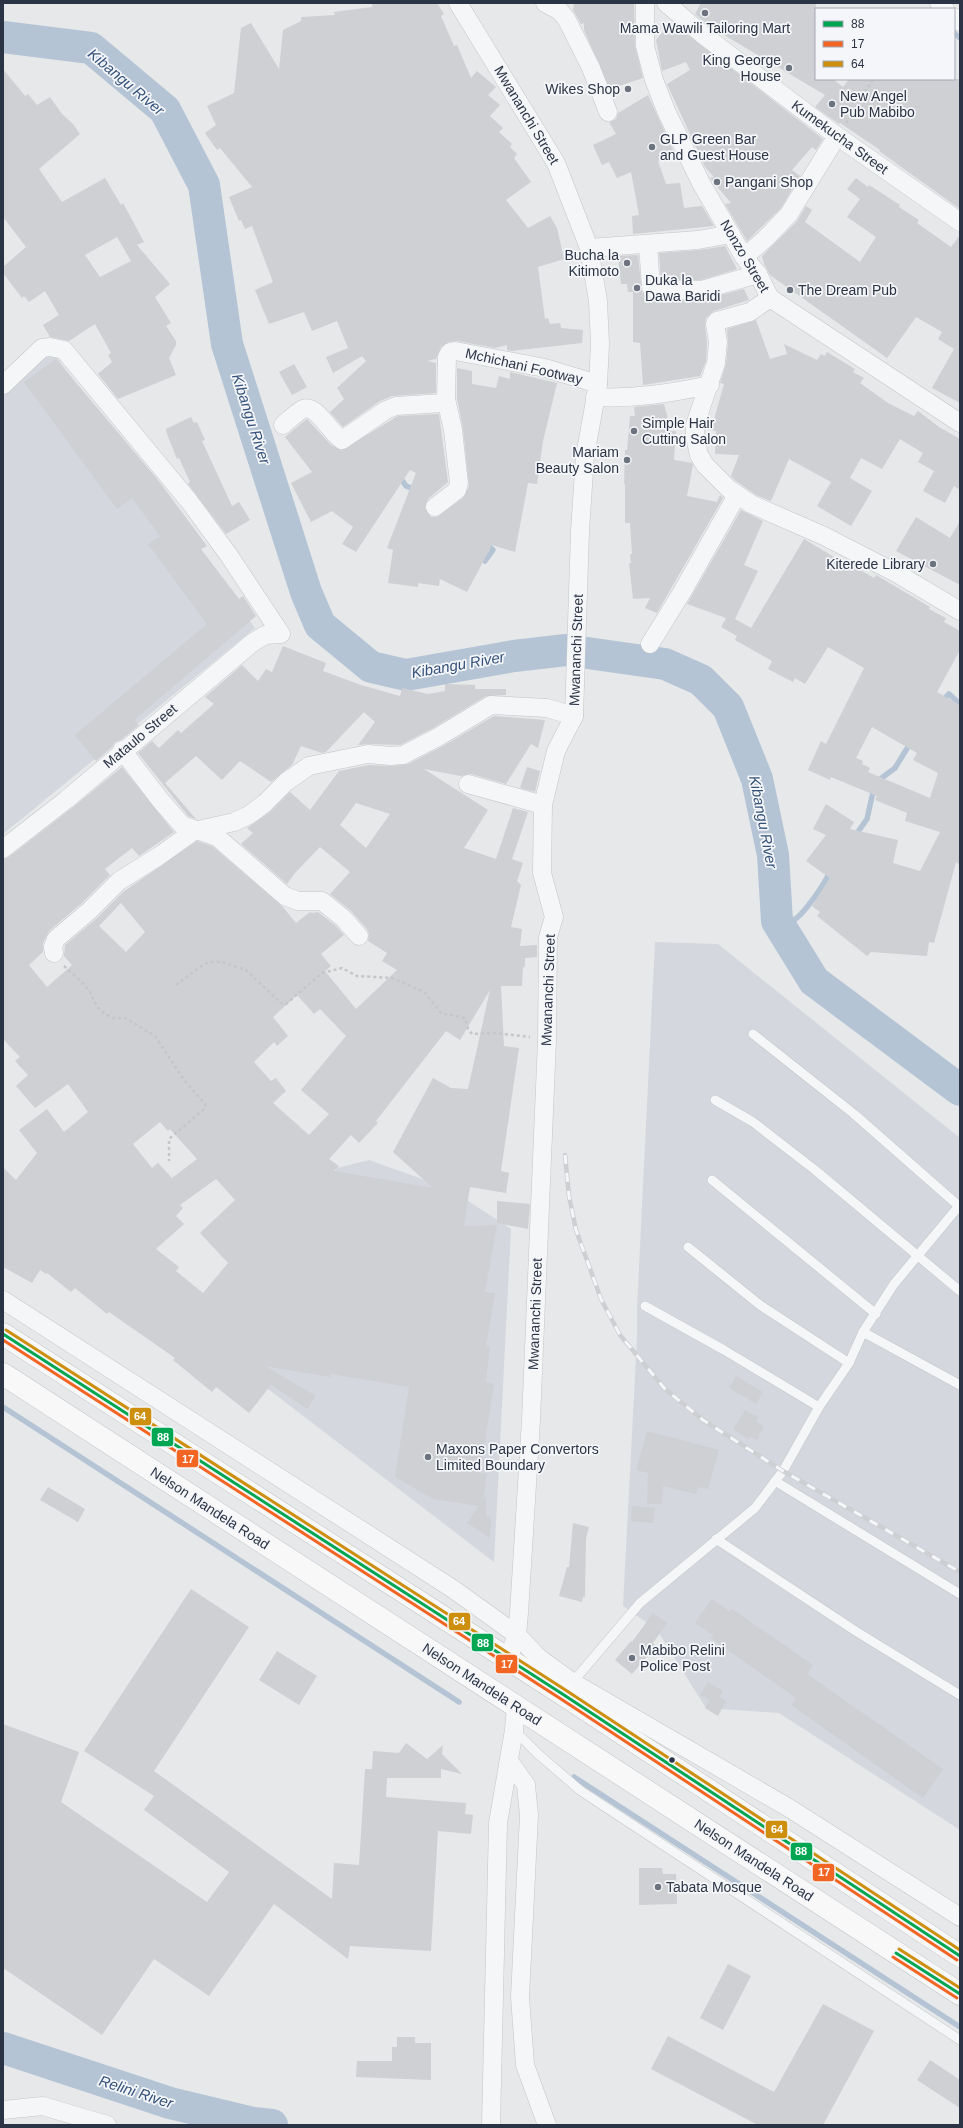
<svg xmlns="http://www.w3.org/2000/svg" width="963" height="2128" viewBox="0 0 963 2128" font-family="Arial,sans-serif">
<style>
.built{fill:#d4d7dd}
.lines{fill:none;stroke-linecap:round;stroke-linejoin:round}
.stream{stroke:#b4c4d5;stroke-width:5.5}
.river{stroke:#b4c4d5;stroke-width:32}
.building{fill:#ced0d3;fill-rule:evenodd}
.service-casing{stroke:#c4c6c8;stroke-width:10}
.minor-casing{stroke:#c4c6c8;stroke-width:19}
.primary-casing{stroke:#c2c5c8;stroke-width:23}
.path{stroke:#c5c6ca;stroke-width:2.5;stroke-dasharray:3 3;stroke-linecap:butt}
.service{stroke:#f5f6f7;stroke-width:9}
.minor{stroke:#f5f6f7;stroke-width:18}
.primary{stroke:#f8f8f8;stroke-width:22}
.rail-casing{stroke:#cecfd2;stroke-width:4.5}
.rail{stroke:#f4f6f9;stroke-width:3;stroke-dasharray:9;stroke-linecap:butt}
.bus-1-casing{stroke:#f4f6f9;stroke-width:6}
.bus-2-casing{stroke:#f4f6f9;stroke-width:6}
.bus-3-casing{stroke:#f4f6f9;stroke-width:6}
.bus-1{stroke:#00a651;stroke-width:3}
.bus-2{stroke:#f26522;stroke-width:3}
.bus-3{stroke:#ce8f0e;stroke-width:3}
.poi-dot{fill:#6c737f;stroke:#f4f6f9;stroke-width:1.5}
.bus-dot{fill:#2b3445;stroke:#f4f6f9;stroke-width:1.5}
.labels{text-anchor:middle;stroke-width:3.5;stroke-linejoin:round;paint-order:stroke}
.poi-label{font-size:14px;fill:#2b3445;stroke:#f4f6f9;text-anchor:start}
.street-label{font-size:14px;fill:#2b3445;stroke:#f4f6f9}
.water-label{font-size:15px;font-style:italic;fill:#34527a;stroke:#f4f6f9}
.line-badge{stroke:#f4f6f9;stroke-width:1.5}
.badge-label{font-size:11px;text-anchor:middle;font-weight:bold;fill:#fff}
</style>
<rect width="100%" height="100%" fill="#e6e8ea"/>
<!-- built -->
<g class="built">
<polygon points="52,351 255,628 3,834 3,396"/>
<polygon points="655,942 718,944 960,1138 960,1830 779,1713 706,1708 657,1630 623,1606 637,1338 637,1308"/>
<polygon points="369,1160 450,1189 511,1229 494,1562 221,1353 337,1168"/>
</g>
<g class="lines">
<!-- stream -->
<g class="stream">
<polyline points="954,33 960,38"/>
<polyline points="399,476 406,486 416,490"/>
<polyline points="485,561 493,550 486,543"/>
<polyline points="942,701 949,694 960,704"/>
<polyline points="855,836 867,819 875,783 895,768 911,742"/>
<path d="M 777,921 L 781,924 C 784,923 788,923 791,922 C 803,916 825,884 830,871"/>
<polyline points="3,1407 459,1702"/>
<polyline points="574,1777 960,2027"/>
</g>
<!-- river -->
<g class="river">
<polyline points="3,37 91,48 165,110 204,185 227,344 306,592 320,625 371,667 406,675 514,656 566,650 665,664 701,680 728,707 757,779 773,855 777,921 814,981 960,1090"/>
<polyline points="3,2048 170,2103 253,2123 272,2125"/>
</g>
</g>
<!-- building -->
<g class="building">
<polygon points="372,3 437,3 444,14 441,16 454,46 457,45 471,78 477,71 496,87 488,95 500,105 490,116 503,128 499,132 512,144 510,147 517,154 514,158 531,182 506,200 528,228 550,216 557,228 564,259 538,267 545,319 548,318 550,324 560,323 561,328 583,330 582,343 511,351 507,350 507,345 495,348 457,341 448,342 441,347 436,359 427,361 436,363 436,393 392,396 380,401 343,427 330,412 344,399 337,388 366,361 362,356 333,373 326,357 348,348 337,321 312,331 304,312 269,324 255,290 273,282 252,226 245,229 241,220 239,221 229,197 252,187 220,148 217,150 205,133 216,125 207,106 234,93 241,28 251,23 279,69 283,30 301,21 301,17 335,15 334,12 372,7"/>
<polygon points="574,3 634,3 635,46 643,78 610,89 584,30 584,23 581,24 573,10"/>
<polygon points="701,3 816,3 816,79 833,79 843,87 849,79 960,79 960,209 879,151 880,150 840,123 839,124 815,107 825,95 709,26 695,14"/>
<polygon points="671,22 823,139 816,150 812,147 792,170 800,176 781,208 747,241 725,204 731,203 710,178 714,177 705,167 667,84 690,70 686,62 662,71 656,40"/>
<path d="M 3,69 L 25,96 L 28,94 L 37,105 L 50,97 L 62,114 L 73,124 L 80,134 L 39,169 L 62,202 L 105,178 L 121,205 L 123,203 L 144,242 L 137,245 L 170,284 L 155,297 L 171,323 L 166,326 L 176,341 L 176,345 L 169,358 L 176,375 L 118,399 L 98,374 L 112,362 L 108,355 L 111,353 L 95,324 L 69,341 L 50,337 L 43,325 L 59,315 L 45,291 L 29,302 L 24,296 L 22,298 L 3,273 L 3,267 L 26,247 L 3,217 ZM 117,237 L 131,261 L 100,277 L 85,255 Z"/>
<polygon points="648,95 674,152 658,161 666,184 680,183 684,208 702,206 714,226 633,234 632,216 639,215 631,172 617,178 609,162 602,165 593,145 616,134 609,122 616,119 618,113"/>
<polygon points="856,178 868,187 869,185 900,205 899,207 919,220 917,223 951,247 960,235 960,403 932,388 954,349 938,339 942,332 916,317 887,358 770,275 764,264 762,256 797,221 806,206 812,210 805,222 860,262 876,237 847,217 860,199 847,189"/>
<polygon points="725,246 737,269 701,280 661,280 659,253 699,250"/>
<polygon points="638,255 642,292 649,298 655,300 702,300 744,289 749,300 714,311 706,318 705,326 707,342 706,361 700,376 643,385 640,343 633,342 633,292 628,292 627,284 621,284 618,256"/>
<polygon points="756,320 770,359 787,354 784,344 817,360 821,354 825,356 827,352 855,369 853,372 864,378 860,383 888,403 914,416 918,411 939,427 960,439 960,490 954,486 945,503 923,491 934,471 918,462 923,453 900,439 882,469 861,458 850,478 872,491 851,526 817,506 831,482 789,459 771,501 756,495 736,481 731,476 739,455 715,454 716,431 711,430 724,384 720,383 726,364 728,343 727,329"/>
<polygon points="56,359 158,480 207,546 201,549 239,599 243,596 256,616 134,720 139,725 121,740 115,742 112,747 96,761 75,735 207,624 148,544 160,536 132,498 117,509 24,382"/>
<polygon points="294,364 307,387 292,395 279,372"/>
<polygon points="457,368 472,371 472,384 496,388 499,376 510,379 510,372 557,383 543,441 537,484 528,483 515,552 492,545 467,592 440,579 439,586 418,583 418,587 388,583 393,550 387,548 416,473 410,470 356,552 342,544 353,527 332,511 311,522 291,483 312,472 285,437 307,419 331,445 342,450 398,416 439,414 448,482 428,499 425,508 431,517 437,517 463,498 469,486 463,429 457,398"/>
<polygon points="664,404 671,431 676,431 674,460 692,463 693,465 687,496 717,502 720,495 723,498 657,613 645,608 650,598 633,599 629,563 631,563 630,554 632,554 630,523 625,523 625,484 624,483 625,450 627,450 630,416 635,416 634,407"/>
<polygon points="191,417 194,423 197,422 205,440 202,441 232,506 239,502 250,520 226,534 188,484 190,482 179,458 177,459 167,434 166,429"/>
<path d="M 741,510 L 763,521 L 744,565 L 758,571 L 735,619 L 751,628 L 804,539 L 849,566 L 850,564 L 874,578 L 876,575 L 930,607 L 929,609 L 946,618 L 944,622 L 960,631 L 960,650 L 937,692 L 960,705 L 960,865 L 956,862 L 934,943 L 929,942 L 927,956 L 871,952 L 867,956 L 817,916 L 820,912 L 812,906 L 830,878 L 806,861 L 826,835 L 813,829 L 826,804 L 854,822 L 850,829 L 898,840 L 893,863 L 920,871 L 940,832 L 905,821 L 907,813 L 875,800 L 877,796 L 831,777 L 830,780 L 808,770 L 821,741 L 826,744 L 864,668 L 828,647 L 805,684 L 795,678 L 793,682 L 768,669 L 772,661 L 735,640 L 737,636 L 721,627 L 726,618 L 687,604 ZM 872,727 L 917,753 L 913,760 L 938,773 L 930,798 L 868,772 L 870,768 L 862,764 L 863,761 L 856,758 Z"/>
<polygon points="916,517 950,538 960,521 960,585 896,551"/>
<polygon points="283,646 326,663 323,671 361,685 400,696 402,688 428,694 445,691 445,684 475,685 475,689 506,689 506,695 486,696 433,728 400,745 369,744 358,745 375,722 364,712 326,752 322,753 301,746 292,765 271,782 240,761 222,780 196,756 165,783 196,819 188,816 138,753 152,741 159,748 178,730 181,733 214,704 205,697 242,665 258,681 266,669 272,672"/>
<path d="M 494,716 L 545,720 L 538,748 L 531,744 L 506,784 L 471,774 L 461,776 L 424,769 L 488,810 L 464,848 L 496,859 L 513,808 L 528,812 L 512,859 L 523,863 L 517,881 L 521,885 L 511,927 L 522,929 L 520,946 L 537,945 L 537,957 L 525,958 L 525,966 L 523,968 L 522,986 L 501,986 L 504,1046 L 519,1048 L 501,1171 L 509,1173 L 506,1193 L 470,1187 L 464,1226 L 497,1225 L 485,1292 L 495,1293 L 486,1347 L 490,1347 L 486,1382 L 494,1384 L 480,1473 L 487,1474 L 483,1500 L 486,1495 L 486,1516 L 491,1517 L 490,1538 L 467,1523 L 479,1506 L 433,1499 L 395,1477 L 409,1387 L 331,1374 L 331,1377 L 265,1366 L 316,1396 L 307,1409 L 271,1385 L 249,1413 L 216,1387 L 212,1392 L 173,1360 L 175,1358 L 109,1312 L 107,1314 L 75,1288 L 71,1292 L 47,1273 L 46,1274 L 40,1270 L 32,1283 L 3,1267 L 3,1167 L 16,1180 L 37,1153 L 19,1130 L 47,1109 L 64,1132 L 88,1112 L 68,1084 L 35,1108 L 16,1086 L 28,1075 L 15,1061 L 20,1057 L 3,1039 L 3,859 L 9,857 L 72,808 L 122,767 L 174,832 L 139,856 L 132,848 L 105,869 L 110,875 L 82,903 L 49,931 L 43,943 L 43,952 L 29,965 L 47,987 L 72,965 L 64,956 L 65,945 L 96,919 L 123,892 L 197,841 L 212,846 L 283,907 L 296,923 L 310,912 L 312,913 L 318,912 L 336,926 L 344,935 L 321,954 L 331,966 L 325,971 L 356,1009 L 397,970 L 382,961 L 387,953 L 368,941 L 369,934 L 367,929 L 350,910 L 330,894 L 350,872 L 320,847 L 295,873 L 287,884 L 241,844 L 253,833 L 247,828 L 271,811 L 290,792 L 310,810 L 339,771 L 369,765 L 392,766 L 408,764 L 443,746 ZM 356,803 L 390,814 L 366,848 L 340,825 ZM 121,903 L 145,932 L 126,952 L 99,926 ZM 490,990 L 468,1089 L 451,1088 L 433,1078 L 393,1152 L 433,1188 L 334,1171 L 339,1166 L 329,1159 L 351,1135 L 359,1143 L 378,1123 L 376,1121 L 446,1031 L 460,1040 ZM 297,995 L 314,1014 L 320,1009 L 346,1036 L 301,1090 L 329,1114 L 309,1135 L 273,1103 L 286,1091 L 276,1078 L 271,1081 L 254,1062 L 274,1042 L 277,1046 L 288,1036 L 273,1017 ZM 160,1122 L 168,1131 L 170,1129 L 197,1159 L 172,1178 L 158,1163 L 152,1168 L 133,1144 ZM 216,1179 L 235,1200 L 200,1233 L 228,1263 L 203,1293 L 176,1271 L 179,1267 L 156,1249 L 184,1224 L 176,1216 L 183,1208 L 180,1205 Z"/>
<polygon points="527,767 540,771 535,792 520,788"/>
<polygon points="497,1201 530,1204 528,1229 497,1223"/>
<polygon points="736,1376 763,1392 756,1404 729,1388"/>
<polygon points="745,1410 759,1417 756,1422 764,1426 757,1440 750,1437 748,1439 733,1429"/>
<polygon points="647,1431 719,1450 708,1489 698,1487 696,1494 663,1486 662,1504 647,1504 648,1473 636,1470"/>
<polygon points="48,1487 85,1509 78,1522 40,1500"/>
<polygon points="632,1506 655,1508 653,1523 631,1521"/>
<polygon points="573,1523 589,1527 586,1539 585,1597 583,1597 582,1602 559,1596 567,1567 569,1567"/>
<polygon points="191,1589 249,1627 154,1771 332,1899 334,1863 359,1865 365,1769 372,1769 373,1751 399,1753 406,1743 427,1759 443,1745 442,1754 462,1774 441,1769 441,1778 387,1778 386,1797 466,1803 465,1814 473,1815 471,1834 438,1831 431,1951 350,1946 348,1959 274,1904 209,1996 154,1959 102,2035 3,1968 3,1724 79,1752 61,1802 207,1902 229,1872 144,1810 154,1796 84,1751"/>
<polygon points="712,1599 729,1611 732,1609 813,1665 807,1674 943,1769 923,1798 791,1705 796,1698 711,1638 713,1635 695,1623"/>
<polygon points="653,1613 667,1623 653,1643 656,1646 632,1674 615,1660 631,1641 632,1642"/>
<polygon points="277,1651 317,1676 299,1705 259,1680"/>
<polygon points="708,1682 723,1691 719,1697 726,1701 718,1716 705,1708 710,1700 700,1695"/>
<polygon points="639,1868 662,1868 663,1874 676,1874 677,1904 639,1905"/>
<polygon points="728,1964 751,1976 723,2030 700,2018"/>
<polygon points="823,2004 874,2031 823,2125 758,2125 651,2069 668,2036 774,2092"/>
<polygon points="397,2037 415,2037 415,2043 431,2043 431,2080 356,2077 357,2061 392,2061 392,2047 397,2047"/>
<polygon points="930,2060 960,2080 960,2108 917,2080"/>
</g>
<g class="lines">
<defs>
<g id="service">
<polyline points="753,1034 854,1114 960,1207"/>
<polyline points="715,1100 753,1122 815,1170 960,1291"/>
<polyline points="712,1180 876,1314"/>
<polyline points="688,1247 760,1305 849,1363"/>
<polyline points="645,1306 724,1350 819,1407"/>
<polyline points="863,1332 960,1385"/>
<polyline points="775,1481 960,1594"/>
<polyline points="716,1539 857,1632 960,1695"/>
<polyline points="571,1684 640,1603 755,1508 783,1471 819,1407 849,1363 863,1332 894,1284 959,1206"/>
<polyline points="514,1730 538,1754 581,1791 960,2040"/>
</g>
<g id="minor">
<polyline points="458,3 556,163 589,248 598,301 600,344 598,384 585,456 580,531 574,716 556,751 543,805 542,873 554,917 548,937 547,1040 531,1420 519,1613 517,1635 508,1659"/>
<polyline points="545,3 560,11 567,20 591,68 608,112"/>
<polyline points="645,3 645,46 654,80 667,113 701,183 744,257 758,274 770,298 960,423"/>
<polyline points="666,3 702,34 837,136 960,222"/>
<polyline points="939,3 945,9"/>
<polyline points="954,17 960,22"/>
<polyline points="648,245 651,287 655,290 702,290 758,274"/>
<polyline points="589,248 698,240 731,234"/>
<polyline points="744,257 765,239 789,214 837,136"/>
<polyline points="770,298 750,312 717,321 715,324 718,342 716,363 695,425 695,437 699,455 705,465 729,489 751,504 824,536 898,574 960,611"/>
<polyline points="3,385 42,348 50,347 64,350 189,501 228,554 281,634 265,635 252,643 66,800 3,849"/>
<path d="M 595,397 C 635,399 671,393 710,385"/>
<path d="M 283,425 C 289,420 296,413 303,409 C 316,403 331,434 342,440 L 386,410 L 396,406 L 443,403 L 446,399 L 447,357 L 450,352 L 455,351 L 545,368 L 598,384"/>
<polyline points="435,507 457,490 459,483 453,430 446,399"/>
<polyline points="650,644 681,594 737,495"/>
<polyline points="122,750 161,801 182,825 217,837 285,896 298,901 322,901 343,918 359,936"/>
<polyline points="468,784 543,805"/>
<polyline points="54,953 53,947 56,939 89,911 119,881 159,856 194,831 234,822 249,815 265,803 286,782 309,766 368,754 391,756 403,755 438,737 491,705 547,708 574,716"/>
<polyline points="3,1300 453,1589 517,1635 539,1658 572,1682 789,1808 960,1917"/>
<polyline points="509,1761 526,1785 529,1815 520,1997 525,2065 547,2125"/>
<polyline points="3,2110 43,2106 107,2125"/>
<polyline points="491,2125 498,1823 514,1730 516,1706"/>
</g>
<g id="primary">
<polyline points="3,1334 564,1695 960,1956"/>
<polyline points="3,1374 960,1994"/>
</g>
</defs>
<!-- service casing -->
<use href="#service" class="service-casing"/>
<!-- minor casing -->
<use href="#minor" class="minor-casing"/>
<!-- primary casing -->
<use href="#primary" class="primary-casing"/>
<!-- path -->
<g class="path">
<polyline points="846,123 873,79"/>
<polyline points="64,966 81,981 90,992 97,1007 105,1014 113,1018 125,1018 155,1036 184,1080 205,1104 205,1108 169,1139 169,1161"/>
<polyline points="176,985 204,964 210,962 222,962 246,970 281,1003 285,1005 322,973 342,968 357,976 392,978 424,992 441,1013 465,1018 468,1029 472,1034 495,1033 530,1037"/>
</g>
<!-- service -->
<use href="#service" class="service"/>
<!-- minor -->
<use href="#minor" class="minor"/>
<!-- primary -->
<use href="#primary" class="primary"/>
<defs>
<polyline id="rail" points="565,1155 569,1196 576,1230 601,1299 620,1335 665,1389 703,1420 783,1471 960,1572"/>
</defs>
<!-- rail casing -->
<use href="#rail" class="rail-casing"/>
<!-- rail -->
<use href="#rail" class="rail"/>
<defs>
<g id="bus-1">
<polyline points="3,1334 564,1695 960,1956"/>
<polyline points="896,1953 960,1994"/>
</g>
<g id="bus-2">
<polyline points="3,1340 561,1699 957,1960"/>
<polyline points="893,1957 957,1998"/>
</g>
<g id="bus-3">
<polyline points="6,1330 567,1691 960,1950"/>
<polyline points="899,1949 960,1988"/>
</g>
</defs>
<!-- bus-1 casing -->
<use href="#bus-1" class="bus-1-casing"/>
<!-- bus-2 casing -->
<use href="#bus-2" class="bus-2-casing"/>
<!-- bus-3 casing -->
<use href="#bus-3" class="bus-3-casing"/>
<!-- bus-1 -->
<use href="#bus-1" class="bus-1"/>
<!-- bus-2 -->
<use href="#bus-2" class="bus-2"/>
<!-- bus-3 -->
<use href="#bus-3" class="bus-3"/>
</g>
<!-- markers -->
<g class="poi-dot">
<circle cx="705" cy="13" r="4"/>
<circle cx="789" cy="68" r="4"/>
<circle cx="628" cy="89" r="4"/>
<circle cx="832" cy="104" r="4"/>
<circle cx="652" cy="147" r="4"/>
<circle cx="717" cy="182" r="4"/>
<circle cx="627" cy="263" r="4"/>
<circle cx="637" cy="288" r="4"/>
<circle cx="790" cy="290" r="4"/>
<circle cx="634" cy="431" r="4"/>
<circle cx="627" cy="460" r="4"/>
<circle cx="933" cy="564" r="4"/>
<circle cx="428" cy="1457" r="4"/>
<circle cx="632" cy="1658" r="4"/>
<circle cx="658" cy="1887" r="4"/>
</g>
<circle class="bus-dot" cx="672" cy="1760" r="3.5"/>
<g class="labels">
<!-- poi labels -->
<g class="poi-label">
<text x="705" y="33" text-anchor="middle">Mama Wawili Tailoring Mart</text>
<text x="781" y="65" text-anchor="end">King George<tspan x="781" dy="16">House</tspan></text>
<text x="620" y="94" text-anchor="end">Wikes Shop</text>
<text x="840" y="101">New Angel<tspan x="840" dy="16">Pub Mabibo</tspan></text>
<text x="660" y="144">GLP Green Bar<tspan x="660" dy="16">and Guest House</tspan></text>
<text x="725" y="187">Pangani Shop</text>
<text x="619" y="260" text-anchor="end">Bucha la<tspan x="619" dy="16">Kitimoto</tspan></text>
<text x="645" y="285">Duka la<tspan x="645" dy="16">Dawa Baridi</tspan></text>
<text x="798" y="295">The Dream Pub</text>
<text x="642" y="428">Simple Hair<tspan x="642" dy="16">Cutting Salon</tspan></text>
<text x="619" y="457" text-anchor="end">Mariam<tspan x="619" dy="16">Beauty Salon</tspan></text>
<text x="925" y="569" text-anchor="end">Kiterede Library</text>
<text x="436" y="1454">Maxons Paper Convertors<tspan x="436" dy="16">Limited Boundary</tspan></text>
<text x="640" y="1655">Mabibo Relini<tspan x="640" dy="16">Police Post</tspan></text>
<text x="666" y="1892">Tabata Mosque</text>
</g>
<!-- street labels -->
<g class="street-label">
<text transform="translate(527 115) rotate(59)" y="5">Mwananchi Street</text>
<text transform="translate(840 137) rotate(36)" y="5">Kumekucha Street</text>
<text transform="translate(745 256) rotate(59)" y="5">Nonzo Street</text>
<text transform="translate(524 366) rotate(13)" y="5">Mchichani Footway</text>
<text transform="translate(576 650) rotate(-88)" y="5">Mwananchi Street</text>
<text transform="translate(140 736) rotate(-40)" y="5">Mataulo Street</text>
<text transform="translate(548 990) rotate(-88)" y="5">Mwananchi Street</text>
<text transform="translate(535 1314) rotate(-88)" y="5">Mwananchi Street</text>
<text transform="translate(210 1508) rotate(33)" y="5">Nelson Mandela Road</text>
<text transform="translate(482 1684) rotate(33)" y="5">Nelson Mandela Road</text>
<text transform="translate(754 1860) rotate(33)" y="5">Nelson Mandela Road</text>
</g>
<!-- water labels -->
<g class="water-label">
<text transform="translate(126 82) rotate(40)" y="5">Kibangu River</text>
<text transform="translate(251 419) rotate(72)" y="5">Kibangu River</text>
<text transform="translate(458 665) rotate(-10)" y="5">Kibangu River</text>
<text transform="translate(763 822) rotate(79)" y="5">Kibangu River</text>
<text transform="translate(136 2092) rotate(18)" y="5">Relini River</text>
</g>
</g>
<g class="line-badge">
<rect x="129" y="1407" width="23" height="19" rx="4" fill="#ce8f0e"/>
<rect x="151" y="1427" width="23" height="20" rx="4" fill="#00a651"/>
<rect x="176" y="1449" width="23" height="19" rx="4" fill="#f26522"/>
<rect x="448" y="1612" width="23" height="19" rx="4" fill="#ce8f0e"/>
<rect x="471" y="1633" width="23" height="19" rx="4" fill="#00a651"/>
<rect x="495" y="1654" width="23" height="20" rx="4" fill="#f26522"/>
<rect x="765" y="1820" width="23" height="19" rx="4" fill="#ce8f0e"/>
<rect x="790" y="1842" width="23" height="19" rx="4" fill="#00a651"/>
<rect x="812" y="1863" width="23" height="19" rx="4" fill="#f26522"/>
</g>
<g class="badge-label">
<text x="140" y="1420">64</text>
<text x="163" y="1441">88</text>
<text x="188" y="1463">17</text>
<text x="459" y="1625">64</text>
<text x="483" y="1647">88</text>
<text x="507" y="1668">17</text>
<text x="777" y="1833">64</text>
<text x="801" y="1855">88</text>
<text x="824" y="1876">17</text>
</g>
<!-- border -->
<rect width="963" height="2128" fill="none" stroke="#2b3445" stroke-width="8"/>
<!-- legend -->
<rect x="815" y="8" width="140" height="72" fill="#f4f6f9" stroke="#a4a8b1"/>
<rect x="823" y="21" width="20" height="6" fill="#00a651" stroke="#a4a8b1"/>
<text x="851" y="28" font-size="12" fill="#2b3445">88</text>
<rect x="823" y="41" width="20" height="6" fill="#f26522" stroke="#a4a8b1"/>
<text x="851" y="48" font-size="12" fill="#2b3445">17</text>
<rect x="823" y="61" width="20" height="6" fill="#ce8f0e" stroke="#a4a8b1"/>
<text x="851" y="68" font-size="12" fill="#2b3445">64</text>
</svg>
